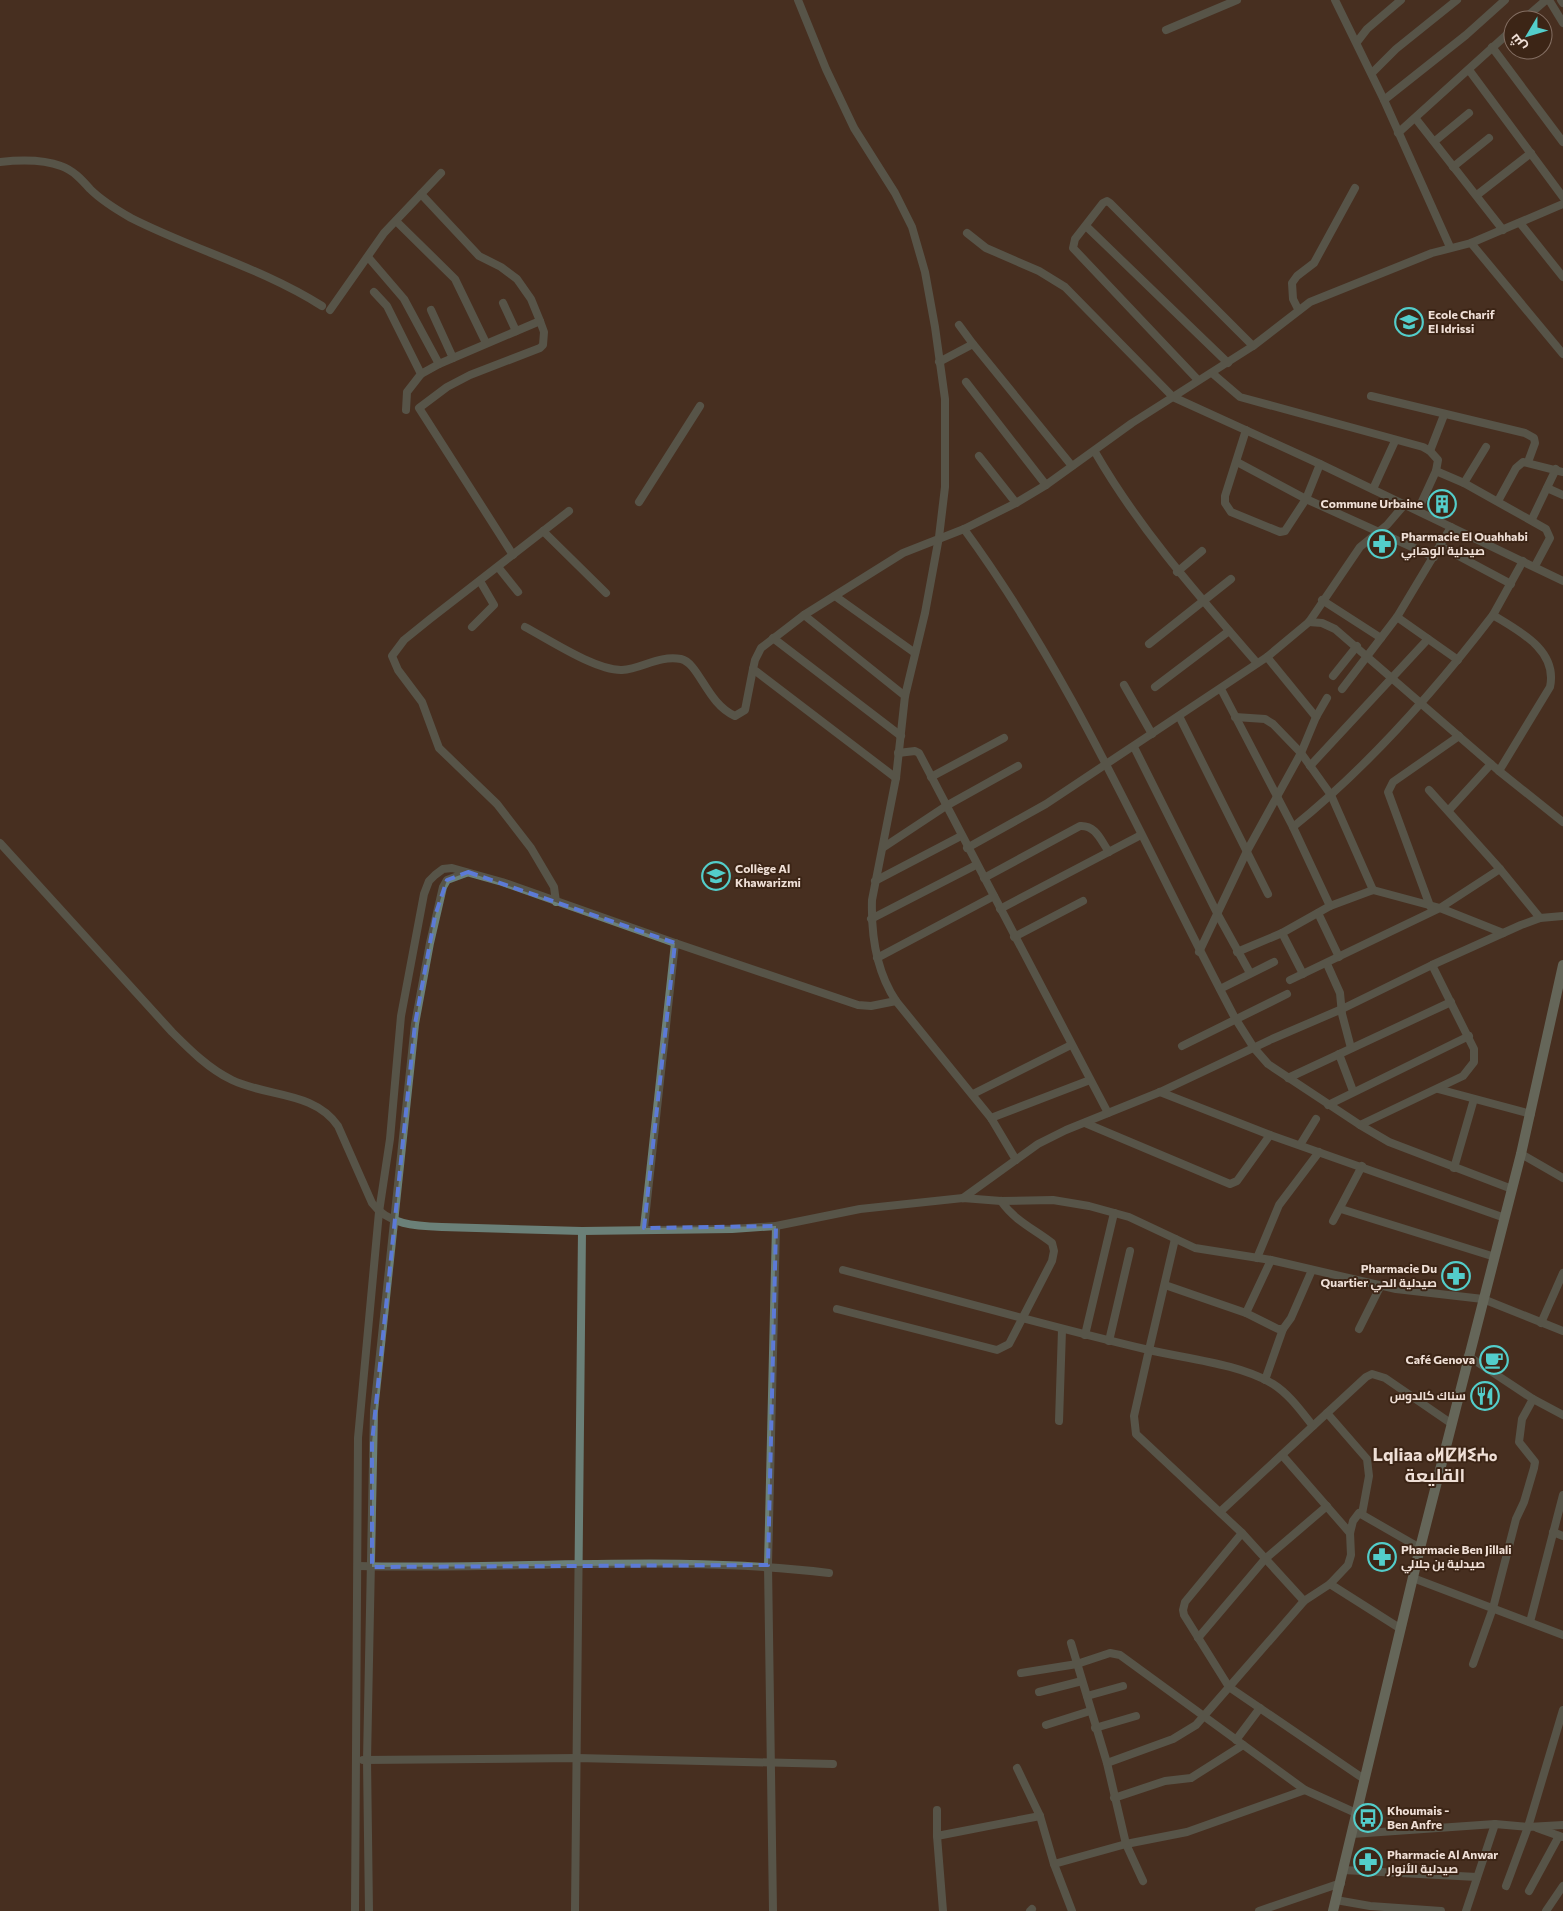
<svg xmlns="http://www.w3.org/2000/svg" width="1563" height="1911" viewBox="0 0 1563 1911" font-family="Commissioner,Cairo,'Noto Sans Tifinagh',sans-serif">
<style>
.lines{fill:none;stroke-linecap:round;stroke-linejoin:round}
.street{stroke:#6b8078;stroke-width:8}
.secondary{stroke:#89a99e;stroke-width:10}
.marked{fill:none;stroke:#5c7ad7;stroke-width:4;stroke-dasharray:10 6;stroke-linejoin:round}
.labels{text-anchor:middle;stroke-width:4;stroke-linejoin:round;paint-order:stroke}
.poi-label{font-size:12px;font-weight:bold;fill:#efdfd6;stroke:#3c2516;text-anchor:start}
.district-label{font-size:18px;font-weight:bold;fill:#efdfd6;stroke:#3c2516}
</style>
<rect width="100%" height="100%" fill="#472f20"/>
<g class="lines">
<!-- street -->
<g class="street">
<path d="M 798,0 L 826,69 L 854,128 L 895,193 L 912,227 L 925,272 L 935,327 L 945,399 L 945,487 L 939,537 L 925,613 L 905,696 L 896,778 L 872,900 C 871,935 876,971 896,1001 L 991,1118 L 1016,1160"/>
<polyline points="1335,0 1384,100 1450,247"/>
<polyline points="1549,0 1563,23"/>
<polyline points="1561,0 1563,3"/>
<polyline points="1523,20 1546,0"/>
<polyline points="1166,30 1237,0"/>
<polyline points="1357,42 1367,29 1401,0"/>
<polyline points="1492,47 1563,142"/>
<polyline points="1469,70 1563,197"/>
<polyline points="1372,73 1396,49 1457,0"/>
<polyline points="1384,100 1466,35 1505,0"/>
<polyline points="1416,119 1503,230"/>
<polyline points="1398,133 1513,29"/>
<polyline points="1435,141 1469,113"/>
<path d="M 0,162 C 19,160 42,159 61,166 C 73,170 82,180 90,189 C 102,201 117,210 131,218 C 194,250 262,268 322,306"/>
<polyline points="1453,167 1489,138"/>
<polyline points="421,194 479,256 501,267 517,279 531,299 540,321 453,358"/>
<polyline points="1477,195 1531,153"/>
<polyline points="396,221 455,279 486,343"/>
<polyline points="1520,223 1563,277"/>
<polyline points="1086,226 1228,363"/>
<polyline points="967,233 986,248 1039,271 1065,287 1173,397 1320,464 1563,581"/>
<polyline points="1471,243 1563,354"/>
<polyline points="368,257 404,299 439,364 421,374"/>
<polyline points="374,292 387,306 421,374 407,392 406,410"/>
<polyline points="503,303 516,331"/>
<polyline points="1298,309 1293,299 1292,283 1297,276 1314,263 1355,188"/>
<polyline points="330,310 384,233 441,173"/>
<polyline points="431,310 453,358 439,364"/>
<polyline points="973,344 1072,466"/>
<polyline points="939,362 973,344 959,325"/>
<polyline points="1212,373 1240,397 1423,447 1430,451 1438,460 1436,471"/>
<polyline points="1198,380 1073,248 1075,239 1103,203 1107,201 1110,203 1253,346"/>
<polyline points="966,382 1046,485"/>
<polyline points="1371,396 1525,433 1534,438 1535,443 1528,462"/>
<polyline points="1246,430 1225,496 1225,503 1231,512 1280,532 1285,531 1306,499 1320,464"/>
<polyline points="1430,451 1444,415"/>
<path d="M 1095,452 C 1140,530 1198,595 1257,663"/>
<polyline points="979,456 1016,503"/>
<polyline points="1237,462 1306,499 1434,557"/>
<polyline points="1464,483 1486,447"/>
<polyline points="1547,488 1563,495"/>
<polyline points="1373,489 1395,441"/>
<polyline points="1498,501 1516,468 1523,462 1563,472"/>
<polyline points="639,502 700,406"/>
<polyline points="1418,510 1436,471 1464,483 1546,529 1550,538 1535,566"/>
<polyline points="1532,519 1556,469"/>
<path d="M 964,529 C 1074,679 1148,854 1235,1018 L 1254,1048 L 1268,1064 L 1360,1125 L 1463,1076 L 1474,1062 L 1474,1049 L 1432,965"/>
<polyline points="543,531 606,593"/>
<polyline points="1440,546 1511,584"/>
<polyline points="513,555 419,408 447,387 470,375 540,348 543,345 544,332 540,321"/>
<polyline points="498,567 518,592"/>
<polyline points="1177,572 1202,551"/>
<polyline points="835,596 915,653"/>
<polyline points="1322,600 1381,638"/>
<polyline points="804,615 905,696"/>
<polyline points="1397,617 1458,660"/>
<polyline points="1309,622 1322,623 1335,629 1499,771 1563,822"/>
<polyline points="472,627 494,605 480,581"/>
<path d="M 525,627 C 548,639 596,671 622,670 C 642,669 658,655 681,659 C 699,663 707,704 735,716 L 745,710 L 753,669"/>
<polyline points="773,638 901,736"/>
<polyline points="1149,644 1231,579"/>
<polyline points="1267,657 1316,717"/>
<polyline points="1333,676 1357,646"/>
<polyline points="1124,685 1152,734"/>
<polyline points="1155,687 1229,631"/>
<polyline points="1221,689 1293,827 1330,906 1373,890 1440,908 1503,933"/>
<polyline points="1342,689 1397,617 1451,527"/>
<polyline points="1179,716 1268,894"/>
<polyline points="1235,717 1265,719 1273,724 1301,753 1331,795 1373,890"/>
<polyline points="1134,747 1218,915 1250,973"/>
<polyline points="898,753 915,751 919,753 1108,1113"/>
<polyline points="1310,766 1428,639"/>
<path d="M 1499,771 L 1550,687 C 1558,650 1519,631 1493,615 L 1523,561"/>
<polyline points="931,777 1004,738"/>
<polyline points="896,778 753,669 755,660 761,648 804,615 903,553 964,529 1016,503 1046,485 1132,423 1253,346 1310,302 1432,253 1471,243 1563,204"/>
<polyline points="1429,790 1500,869 1540,918"/>
<polyline points="1449,810 1491,764"/>
<path d="M 1293,827 C 1368,767 1434,692 1493,615"/>
<path d="M 0,843 L 172,1032 C 190,1050 209,1069 232,1080 C 267,1097 314,1091 338,1126 L 372,1203 C 388,1225 416,1226 442,1227 L 582,1231 L 732,1229 L 776,1226 L 860,1209 L 963,1198 L 1001,1201 L 1053,1200 L 1089,1206 L 1129,1217 L 1195,1248 L 1271,1260 L 1396,1289 L 1483,1299 L 1563,1331"/>
<polyline points="884,847 946,806 1018,766"/>
<polyline points="967,848 1046,804 1267,657 1309,622 1360,547 1387,525 1405,504"/>
<path d="M 984,878 L 1080,826 C 1096,825 1101,841 1109,852"/>
<polyline points="875,881 961,836"/>
<polyline points="556,902 554,887 531,848 497,804 439,748 422,702 398,670 392,656 404,640 430,619 569,511"/>
<polyline points="1430,906 1388,792 1393,782 1459,736"/>
<polyline points="1000,909 1141,835"/>
<polyline points="1318,913 1339,957"/>
<polyline points="871,919 976,865"/>
<polyline points="1282,933 1303,974"/>
<polyline points="1014,937 1083,901"/>
<polyline points="1199,952 1247,851 1301,753 1316,717 1327,698"/>
<polyline points="1237,952 1282,933 1330,906"/>
<polyline points="877,958 994,896"/>
<polyline points="1327,964 1340,993 1342,1014 1351,1048"/>
<polyline points="1290,980 1440,908 1500,869"/>
<polyline points="1220,989 1274,962"/>
<polyline points="1182,1046 1287,994"/>
<polyline points="1339,1054 1353,1091"/>
<polyline points="1288,1078 1451,1002"/>
<polyline points="1438,1089 1531,1114"/>
<polyline points="1160,1092 1270,1135 1505,1218"/>
<polyline points="973,1094 1071,1045"/>
<polyline points="1328,1105 1469,1036"/>
<polyline points="991,1118 1090,1080"/>
<polyline points="1085,1123 1230,1184 1237,1181 1270,1135"/>
<polyline points="1360,1125 1389,1142 1512,1189"/>
<polyline points="1300,1145 1316,1119"/>
<polyline points="1521,1154 1563,1178"/>
<polyline points="1454,1168 1474,1099"/>
<polyline points="963,1198 1038,1144 1066,1130 1160,1092 1272,1039 1342,1009 1432,965 1521,925 1540,918 1563,916"/>
<polyline points="1341,1209 1495,1257"/>
<polyline points="1333,1221 1362,1166"/>
<polyline points="644,1228 675,943"/>
<path d="M 1175,1239 L 1149,1350 C 1188,1359 1240,1364 1273,1384 C 1289,1394 1301,1411 1313,1426"/>
<polyline points="1257,1258 1279,1205 1319,1152"/>
<path d="M 843,1270 C 945,1297 1047,1326 1149,1350 L 1134,1416 L 1136,1434 L 1242,1533 L 1304,1601"/>
<polyline points="1165,1285 1246,1313 1278,1329 1283,1329 1291,1318 1312,1270"/>
<path d="M 837,1309 L 997,1350 L 1009,1344 L 1052,1261 L 1054,1251 L 1052,1243 C 1034,1229 1015,1221 1001,1201"/>
<polyline points="1246,1313 1271,1260"/>
<polyline points="1541,1323 1563,1273"/>
<polyline points="1359,1329 1381,1285"/>
<polyline points="1085,1335 1114,1213"/>
<polyline points="1109,1341 1130,1251"/>
<polyline points="1468,1356 1533,1399 1563,1415"/>
<polyline points="1265,1380 1283,1329"/>
<polyline points="1327,1413 1367,1459 1369,1476 1362,1514"/>
<polyline points="1059,1421 1062,1330"/>
<polyline points="1282,1455 1350,1533"/>
<polyline points="1220,1512 1366,1377 1372,1374 1385,1378 1452,1424"/>
<polyline points="1553,1532 1563,1536"/>
<polyline points="1242,1533 1185,1602 1183,1610 1184,1615 1229,1687 1364,1779"/>
<path d="M 358,1566 C 515,1570 673,1554 829,1573"/>
<polyline points="1413,1578 1563,1635"/>
<polyline points="1330,1584 1401,1629"/>
<polyline points="1530,1622 1563,1495"/>
<polyline points="1198,1638 1265,1559 1327,1506"/>
<polyline points="1071,1643 1107,1763 1126,1844 1143,1881"/>
<polyline points="1473,1664 1493,1608 1516,1519 1524,1502 1534,1468 1535,1462 1519,1442 1522,1419 1533,1399"/>
<polyline points="1021,1673 1077,1664 1110,1653 1120,1655 1305,1790 1356,1813"/>
<polyline points="1039,1692 1082,1681"/>
<polyline points="1087,1696 1123,1686"/>
<polyline points="1046,1725 1090,1711"/>
<polyline points="1095,1728 1136,1716"/>
<polyline points="1236,1740 1260,1708"/>
<polyline points="363,1760 577,1758 833,1764"/>
<polyline points="1107,1763 1173,1739 1196,1725 1304,1601 1330,1584 1348,1565 1351,1555 1350,1533 1353,1521 1359,1513 1420,1548"/>
<polyline points="1017,1768 1040,1816 1054,1864"/>
<polyline points="1114,1798 1165,1781 1191,1778 1243,1745"/>
<polyline points="937,1810 937,1836 943,1911"/>
<polyline points="1537,1828 1562,1837"/>
<polyline points="1352,1834 1495,1824 1528,1827 1563,1825"/>
<polyline points="937,1836 1040,1816"/>
<polyline points="1343,1870 1477,1877"/>
<polyline points="1506,1886 1528,1827 1563,1710"/>
<polyline points="1529,1891 1559,1836"/>
<polyline points="1336,1900 1370,1906 1441,1911"/>
<polyline points="355,1911 358,1438 379,1212 390,1139 401,1016 424,894 429,881 435,875 443,869 452,868 502,882 675,943 858,1005 871,1006 896,1001"/>
<polyline points="369,1911 367,1760 374,1411 415,1024 430,943 443,887 447,880 466,873"/>
<polyline points="575,1911 582,1231"/>
<polyline points="773,1911 768,1565 776,1226"/>
<polyline points="1030,1911 1032,1909"/>
<polyline points="1072,1911 1054,1864 1126,1844 1187,1832 1305,1790"/>
<polyline points="1259,1911 1341,1883"/>
<polyline points="1466,1911 1495,1824"/>
<polyline points="1546,1911 1563,1886"/>
</g>
<!-- secondary -->
<polyline class="secondary" points="1333,1911 1420,1548 1521,1154 1563,965"/>
</g>
<!-- marked area -->
<path d="M0 0H1563V1911H0ZM 468,872 L 675,943 L 644,1228 L 776,1226 L 768,1565 L 372,1567 L 372,1443 L 415,1024 L 435,916 L 447,880 Z" fill="#472f20" fill-opacity=".55" fill-rule="evenodd"/>
<path class="marked" d="M 468,872 L 675,943 L 644,1228 L 776,1226 L 768,1565 L 372,1567 L 372,1443 L 415,1024 L 435,916 L 447,880 Z"/>
<!-- icons -->
<defs>
<symbol id="school-ring" viewBox="-11 -11 22 22"><circle r="9.5" fill="#3c2516" stroke="#53cdca" stroke-width="1.5"/><path d="M0-5L7-2L0 1L-7-2ZM-4 1L0 2.5L4 1V4Q0 6-4 4Z" fill="#53cdca"/></symbol>
<symbol id="building-ring" viewBox="-11 -11 22 22"><circle r="9.5" fill="#3c2516" stroke="#53cdca" stroke-width="1.5"/><path d="M-4-6H4V6H1V3H-1V6H-4ZM-2.5-4.3h1.7v1.8h-1.7ZM.8-4.3h1.7v1.8H.8ZM-2.5-1h1.7V.8h-1.7ZM.8-1h1.7V.8H.8Z" fill="#53cdca"/></symbol>
<symbol id="pharmacy-ring" viewBox="-11 -11 22 22"><circle r="9.5" fill="#3c2516" stroke="#53cdca" stroke-width="1.5"/><path d="M-2-6h4v4h4v4h-4v4h-4v-4h-4v-4h4Z" fill="#53cdca"/></symbol>
<symbol id="cafe-ring" viewBox="-11 -11 22 22"><circle r="9.5" fill="#3c2516" stroke="#53cdca" stroke-width="1.5"/><path d="M-5.5-4.5H6V0H3Q3 3.5 0 3.5H-2.5Q-5.5 3.5-5.5 0ZM3-3.2v2h1.7v-2ZM-6 4.5H4V6H-6Z" fill="#53cdca"/></symbol>
<symbol id="restaurant-ring" viewBox="-11 -11 22 22"><circle r="9.5" fill="#3c2516" stroke="#53cdca" stroke-width="1.5"/><path d="M-5-6h1v4h1v-4h1v4h1v-4h1v5L-1.5 .5V6h-2V.5L-5-1ZM5-6V6H3V1.5H1.5Q1.5-4 5-6Z" fill="#53cdca"/></symbol>
<symbol id="bus-ring" viewBox="-11 -11 22 22"><circle r="9.5" fill="#3c2516" stroke="#53cdca" stroke-width="1.5"/><path d="M-5-6H5V4H4V6H2V4H-2V6H-4V4H-5ZM-3.5-4V0h7V-4ZM-3.5 1.2v1.5H-2V1.2ZM2 1.2v1.5H3.5V1.2Z" fill="#53cdca"/></symbol>
</defs>
<g fill-rule="evenodd">
<use href="#school-ring" x="1393" y="306" width="32" height="32"/>
<use href="#building-ring" x="1426" y="488" width="32" height="32"/>
<use href="#pharmacy-ring" x="1366" y="528" width="32" height="32"/>
<use href="#school-ring" x="700" y="860" width="32" height="32"/>
<use href="#pharmacy-ring" x="1440" y="1260" width="32" height="32"/>
<use href="#cafe-ring" x="1478" y="1344" width="32" height="32"/>
<use href="#restaurant-ring" x="1469" y="1380" width="32" height="32"/>
<use href="#pharmacy-ring" x="1366" y="1541" width="32" height="32"/>
<use href="#bus-ring" x="1352" y="1802" width="32" height="32"/>
<use href="#pharmacy-ring" x="1352" y="1846" width="32" height="32"/>
</g>
<g class="labels">
<!-- poi labels -->
<g class="poi-label">
<text x="1428" y="319">Ecole Charif<tspan x="1428" dy="14">El Idrissi</tspan></text>
<text x="1423" y="508" text-anchor="end">Commune Urbaine</text>
<text x="1401" y="541">Pharmacie El Ouahhabi<tspan x="1401" dy="14">صيدلية الوهابي</tspan></text>
<text x="735" y="873">Collège Al<tspan x="735" dy="14">Khawarizmi</tspan></text>
<text x="1437" y="1273" text-anchor="end">Pharmacie Du<tspan x="1437" dy="14">Quartier صيدلية الحي</tspan></text>
<text x="1475" y="1364" text-anchor="end">Café Genova</text>
<text x="1466" y="1400" text-anchor="end">سناك كالدوس</text>
<text x="1401" y="1554">Pharmacie Ben Jillali<tspan x="1401" dy="14">صيدلية بن جلالي</tspan></text>
<text x="1387" y="1815">Khoumais -<tspan x="1387" dy="14">Ben Anfre</tspan></text>
<text x="1387" y="1859">Pharmacie Al Anwar<tspan x="1387" dy="14">صيدلية الأنوار</tspan></text>
</g>
<!-- district labels -->
<g class="district-label">
<text x="1435" y="1461">Lqliaa ⴰⵍⵇⵍⵉⵄⴰ<tspan x="1435" dy="21">القليعة</tspan></text>
</g>
</g>
<!-- north arrow -->
<g transform="translate(1528 35) rotate(232)"><circle r="24" fill="#3c2516" stroke="#846f63"/>
<path d="M0-4L9 19L0 12L-9 19Z" fill="#53cdca"/>
<text y="-8" font-size="14" font-weight="bold" text-anchor="middle" fill="#efdfd6">ش</text>
</g>
</svg>
